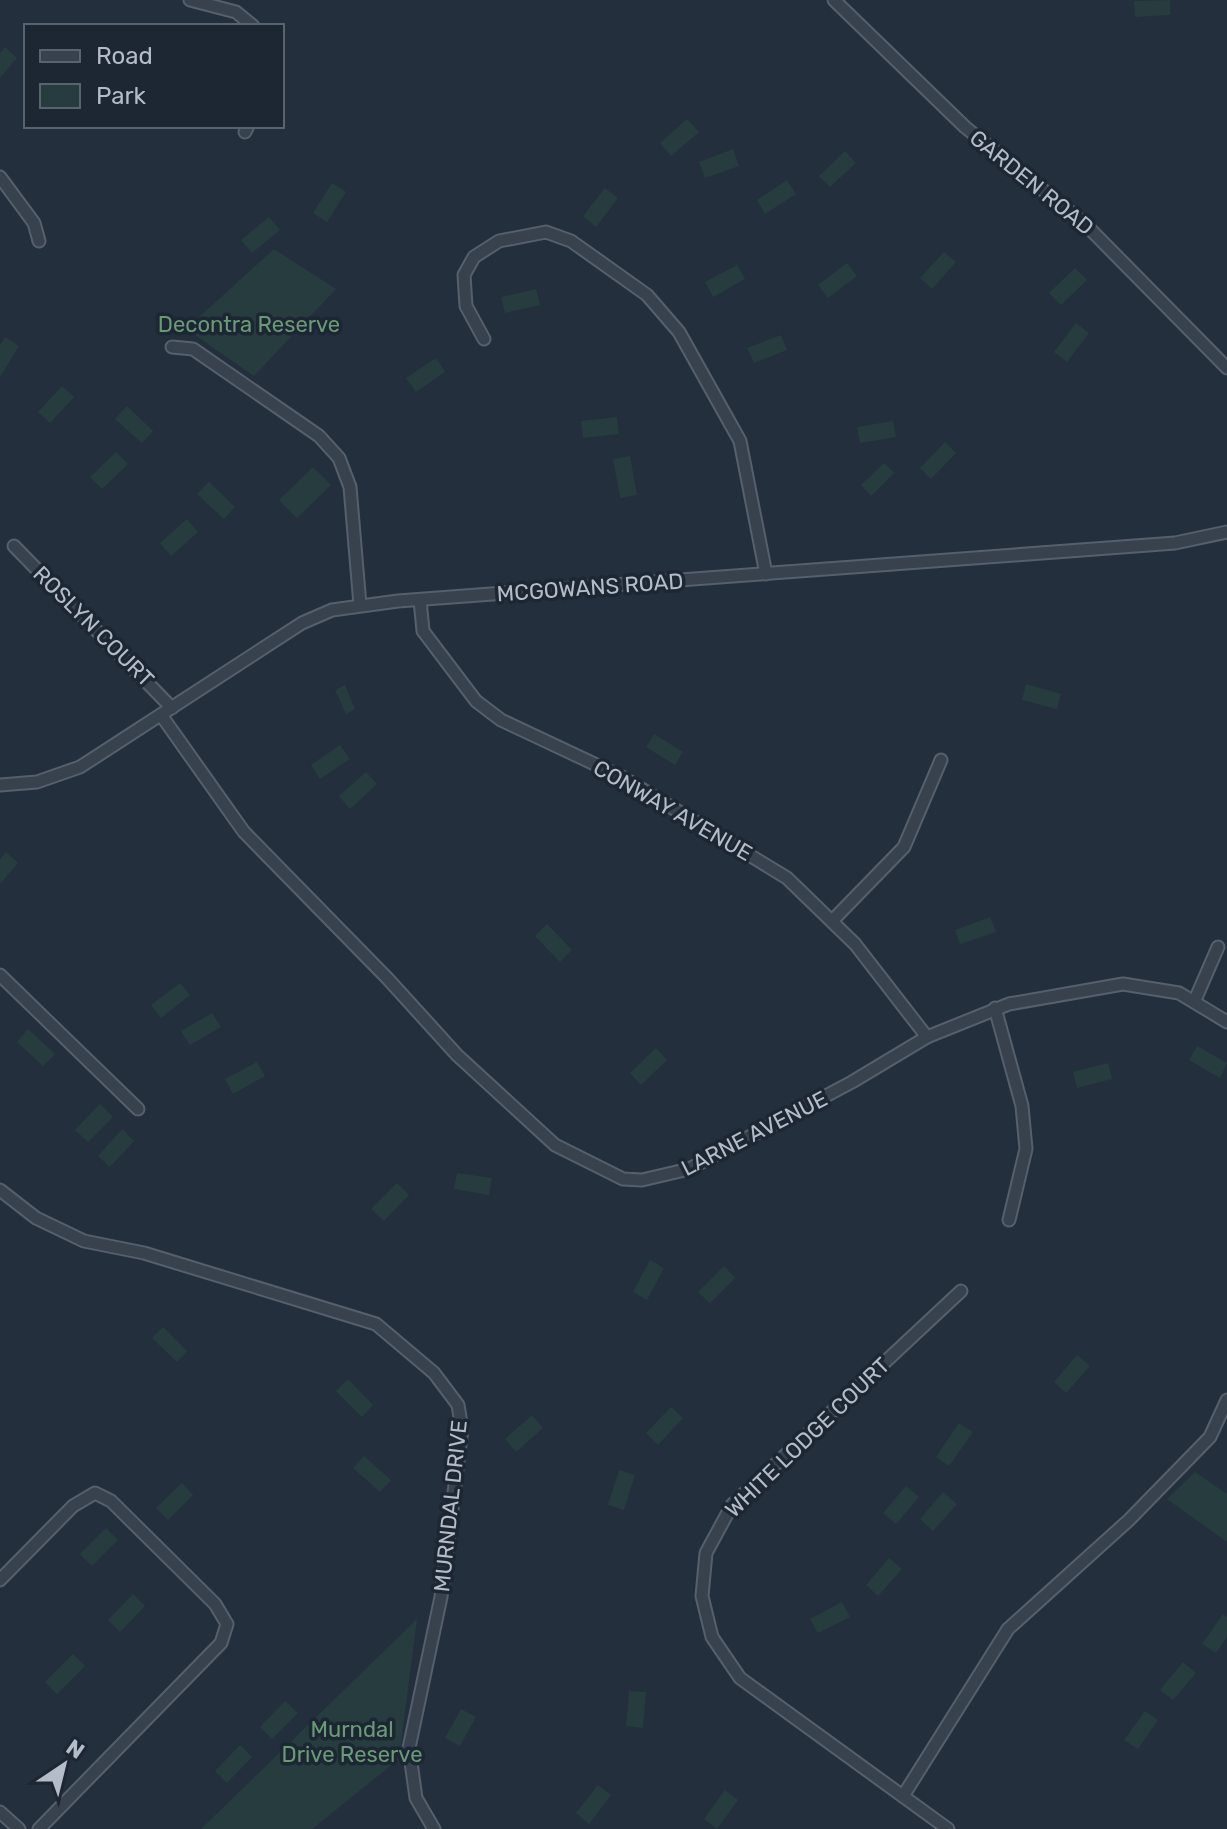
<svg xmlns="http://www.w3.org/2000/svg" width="1227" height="1829" viewBox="0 0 1227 1829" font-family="Rubik,sans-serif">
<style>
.green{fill:#263c3f}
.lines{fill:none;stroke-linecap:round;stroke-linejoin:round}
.street-casing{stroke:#565f6c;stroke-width:15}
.street{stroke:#38414e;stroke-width:11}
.labels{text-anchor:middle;stroke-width:7;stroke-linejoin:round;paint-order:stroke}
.street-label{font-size:22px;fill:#b4bcc9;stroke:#1d2633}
.park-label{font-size:22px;fill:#6b9a76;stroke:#1d2633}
</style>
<rect width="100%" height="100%" fill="#242f3e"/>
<!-- green -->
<g class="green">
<polygon points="1170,0 1170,15 1135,17 1134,1"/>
<polygon points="5,47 17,58 0,78 0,53"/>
<polygon points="687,119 699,132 671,156 660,143"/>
<polygon points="733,149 739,166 705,178 699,162"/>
<polygon points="845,151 856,163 830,187 819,176"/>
<polygon points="787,180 796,194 765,214 757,200"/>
<polygon points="332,183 346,192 327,222 313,213"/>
<polygon points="605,188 618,198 596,227 583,216"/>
<polygon points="269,217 280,230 252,253 241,240"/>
<polygon points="274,249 336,289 254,376 186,329"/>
<polygon points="944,252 956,262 932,289 920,278"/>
<polygon points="847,263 857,276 828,298 818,285"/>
<polygon points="737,265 745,279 713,297 705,282"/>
<polygon points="1075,268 1087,280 1061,305 1049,293"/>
<polygon points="536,289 540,305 505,313 501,297"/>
<polygon points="1076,323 1089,333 1067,362 1054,352"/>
<polygon points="781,335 787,350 754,363 747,348"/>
<polygon points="5,337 19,346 0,377 0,345"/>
<polygon points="436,358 445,372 416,392 406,378"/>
<polygon points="62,386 74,397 50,423 38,412"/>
<polygon points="127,406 153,431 142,443 115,419"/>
<polygon points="617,417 619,434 583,438 581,421"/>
<polygon points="893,421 896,437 860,443 857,427"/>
<polygon points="945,442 956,453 931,479 920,468"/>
<polygon points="116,452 128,464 102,489 90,477"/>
<polygon points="630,456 637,495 620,498 613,459"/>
<polygon points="884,463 894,473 871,496 861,485"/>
<polygon points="313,467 331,485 297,518 279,500"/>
<polygon points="209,482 235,507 224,519 197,494"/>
<polygon points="187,519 198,532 171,556 160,543"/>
<polygon points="1026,684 1061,694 1057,709 1022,700"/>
<polygon points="345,685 355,709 346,714 335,690"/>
<polygon points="654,734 683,752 675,765 646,747"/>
<polygon points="340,745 350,759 320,779 311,765"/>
<polygon points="366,772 377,784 350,809 339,796"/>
<polygon points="6,852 18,863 0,884 0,859"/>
<polygon points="990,917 996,932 960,944 955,930"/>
<polygon points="547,924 572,950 560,962 535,936"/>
<polygon points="180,983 190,995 161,1018 151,1005"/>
<polygon points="212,1013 221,1027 190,1045 181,1031"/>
<polygon points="28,1029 55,1054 43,1066 17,1042"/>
<polygon points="1197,1046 1227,1063 1220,1078 1189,1060"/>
<polygon points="656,1048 667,1060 641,1085 630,1073"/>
<polygon points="257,1062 265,1076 233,1094 225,1079"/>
<polygon points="1108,1063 1112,1079 1077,1088 1073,1072"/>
<polygon points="100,1104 113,1117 88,1142 75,1130"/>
<polygon points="122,1129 134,1141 110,1167 98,1156"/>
<polygon points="457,1173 492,1178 489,1195 454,1189"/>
<polygon points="397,1183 409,1195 384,1221 371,1209"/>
<polygon points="650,1260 664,1268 647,1300 633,1292"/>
<polygon points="724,1266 735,1278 710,1303 698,1292"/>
<polygon points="163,1327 187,1351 177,1362 152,1338"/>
<polygon points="1077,1355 1090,1366 1066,1393 1054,1382"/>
<polygon points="348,1379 373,1405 362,1417 336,1391"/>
<polygon points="671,1407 683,1418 658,1445 646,1433"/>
<polygon points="532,1415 543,1428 516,1452 505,1439"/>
<polygon points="959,1423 973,1432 949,1466 936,1457"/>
<polygon points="364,1456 391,1480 380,1492 353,1468"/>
<polygon points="619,1470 635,1475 624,1510 608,1505"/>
<polygon points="1195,1472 1227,1494 1227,1542 1167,1499"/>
<polygon points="182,1483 193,1495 168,1520 156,1508"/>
<polygon points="906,1486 919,1497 896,1524 883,1513"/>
<polygon points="943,1492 957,1504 933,1531 920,1519"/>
<polygon points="106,1528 118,1540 92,1566 80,1554"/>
<polygon points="889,1558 902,1569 878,1596 866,1585"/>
<polygon points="133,1594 145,1606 120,1632 108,1620"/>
<polygon points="842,1602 850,1617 818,1633 810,1619"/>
<polygon points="1223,1614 1227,1617 1227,1637 1216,1653 1202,1644"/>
<polygon points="417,1619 399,1759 312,1829 201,1829"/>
<polygon points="73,1654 85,1666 57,1694 45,1682"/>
<polygon points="1183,1662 1196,1673 1173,1700 1160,1690"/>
<polygon points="629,1691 646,1692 643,1728 626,1726"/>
<polygon points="285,1701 298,1713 272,1739 260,1727"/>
<polygon points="461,1709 476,1717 460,1746 445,1738"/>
<polygon points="1145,1711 1158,1720 1138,1749 1124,1740"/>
<polygon points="240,1745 252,1757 227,1783 215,1771"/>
<polygon points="598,1785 611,1795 589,1824 576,1813"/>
<polygon points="725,1790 738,1800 717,1829 704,1819"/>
</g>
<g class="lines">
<defs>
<g id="street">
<polyline points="190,0 236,12 253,26"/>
<polyline points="834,0 965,127 1085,224 1227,368"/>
<polyline points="245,132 248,126"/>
<polyline points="0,177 34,223 39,241"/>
<polyline points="484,339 466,306 464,275 474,257 499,241 546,232 571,241 647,295 679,332 740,441 766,574"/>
<polyline points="172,347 193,349 319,436 339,458 350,487 360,605"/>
<polyline points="14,546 172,708"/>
<polyline points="420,600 423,631 476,701 501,720 622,777 787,878 855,944 927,1037"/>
<polyline points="161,715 244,832 388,979 457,1055 555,1145 623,1179 642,1180 689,1169 852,1082 927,1037 1009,1004 1123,984 1179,993 1227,1022"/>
<polyline points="0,785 37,782 80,767 302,623 332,610 398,601 1175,543 1227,532"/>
<polyline points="833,920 904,847 941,760"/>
<polyline points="0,975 138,1109"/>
<polyline points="1195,1000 1218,947"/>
<polyline points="995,1008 1022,1106 1026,1149 1009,1220"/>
<polyline points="0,1190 36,1218 84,1241 144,1253 376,1324 434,1373 458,1405 462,1429 441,1597 409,1748 416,1798 434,1829"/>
<polyline points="0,1580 73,1506 95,1493 111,1501 215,1604 227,1624 221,1643 39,1829"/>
<polyline points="903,1796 1008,1629 1129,1520 1210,1437 1227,1400"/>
<polyline points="0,1812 19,1829"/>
<polyline points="948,1829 740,1678 712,1637 702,1596 706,1553 732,1505 961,1291"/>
</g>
</defs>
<!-- street casing -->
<use href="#street" class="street-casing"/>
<!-- street -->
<use href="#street" class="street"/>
</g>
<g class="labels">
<!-- street labels -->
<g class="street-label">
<text transform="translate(1032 182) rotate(39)" y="8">GARDEN ROAD</text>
<text transform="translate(590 587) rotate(-4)" y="8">MCGOWANS ROAD</text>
<text transform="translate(94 626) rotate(45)" y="8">ROSLYN COURT</text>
<text transform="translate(673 810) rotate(30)" y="8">CONWAY AVENUE</text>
<text transform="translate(754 1133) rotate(-27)" y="8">LARNE AVENUE</text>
<text transform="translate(807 1437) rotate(-44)" y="8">WHITE LODGE COURT</text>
<text transform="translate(450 1506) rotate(-84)" y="8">MURNDAL DRIVE</text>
</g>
<!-- park labels -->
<g class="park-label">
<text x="249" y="332">Decontra Reserve</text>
<text x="352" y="1737">Murndal<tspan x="352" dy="25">Drive Reserve</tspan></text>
</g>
</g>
<!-- legend -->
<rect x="24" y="24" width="260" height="104" fill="#1d2633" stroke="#59626f" stroke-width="2"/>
<rect x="40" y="50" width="40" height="12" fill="#38414e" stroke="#59626f" stroke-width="2"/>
<text x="96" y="64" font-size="24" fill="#b4bcc9">Road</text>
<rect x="40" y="84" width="40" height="24" fill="#263c3f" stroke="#59626f" stroke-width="2"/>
<text x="96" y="104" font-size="24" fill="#b4bcc9">Park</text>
<!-- north arrow -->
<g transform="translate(64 1765) rotate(35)" stroke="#1d2633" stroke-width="6" paint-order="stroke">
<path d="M0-6L14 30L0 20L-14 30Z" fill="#b4bcc9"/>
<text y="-12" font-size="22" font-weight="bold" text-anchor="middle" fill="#b4bcc9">N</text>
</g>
</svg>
